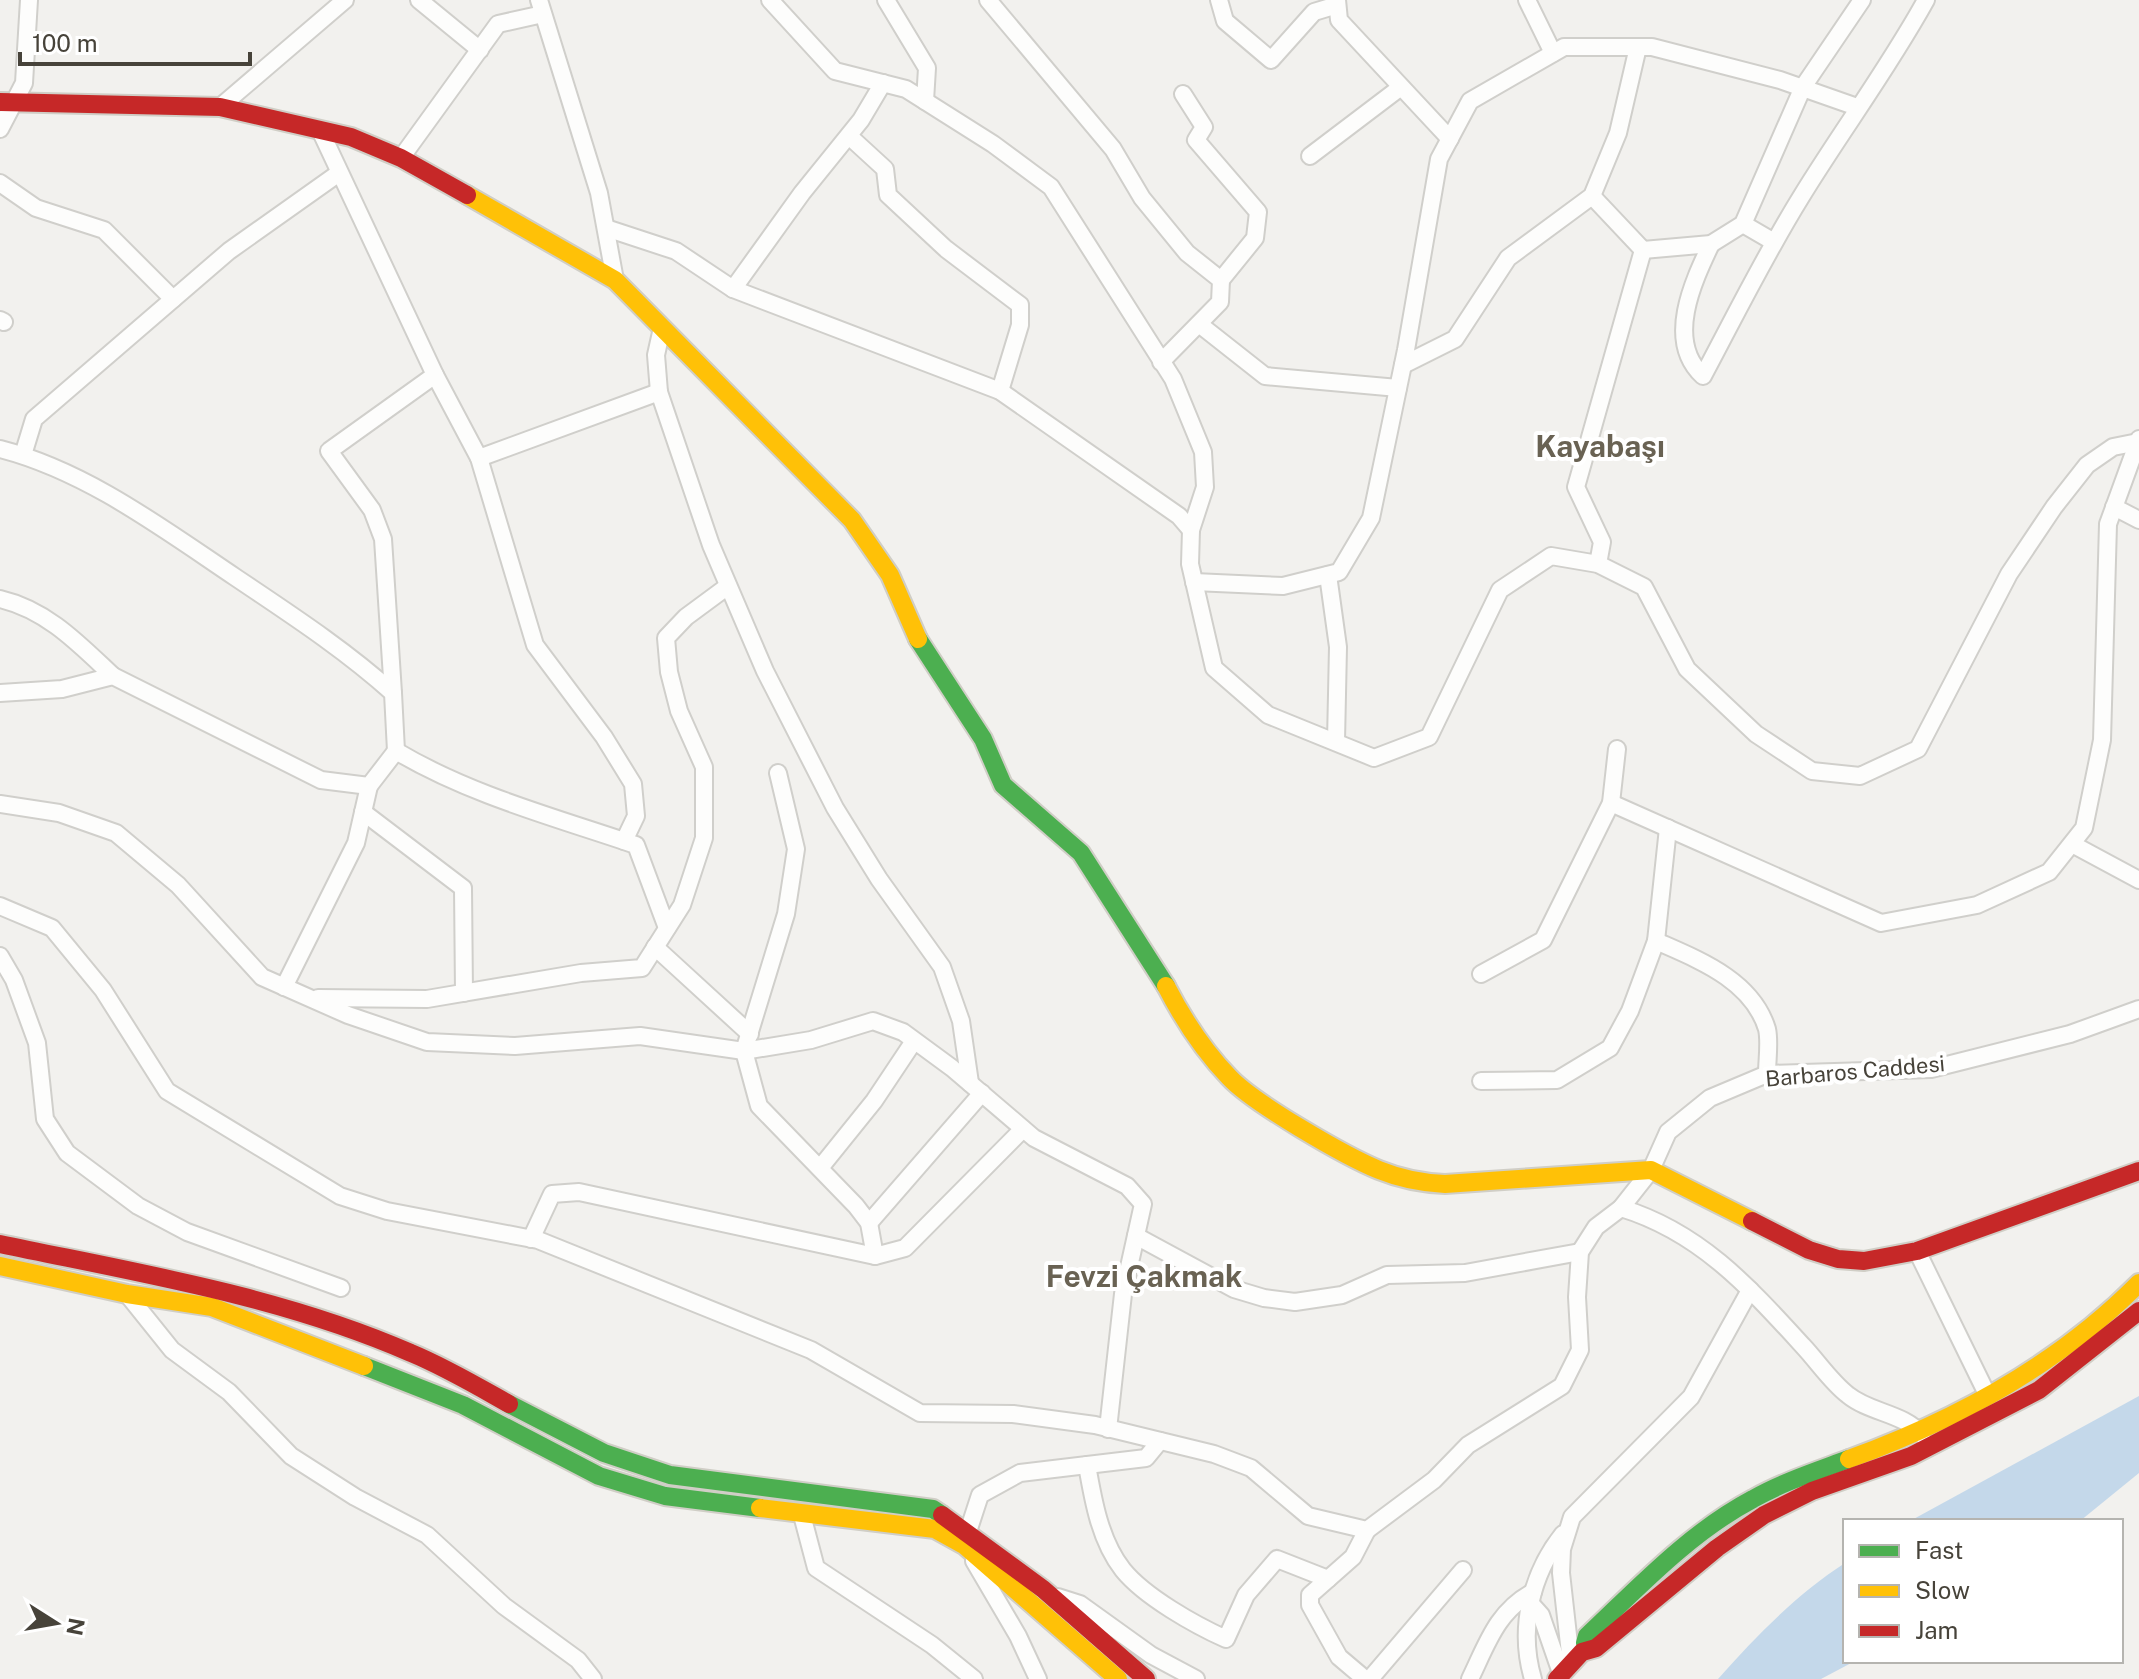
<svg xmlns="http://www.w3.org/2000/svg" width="2139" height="1679" viewBox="0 0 2139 1679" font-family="'Public Sans',sans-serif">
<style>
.water{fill:#c4d8ea}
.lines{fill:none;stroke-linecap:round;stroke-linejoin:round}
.street-casing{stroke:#d0cfcb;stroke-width:20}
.fast-casing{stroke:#d0cec6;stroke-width:22}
.slow-casing{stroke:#d0cec6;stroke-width:22}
.jam-casing{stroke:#d0cec6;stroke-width:22}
.street{stroke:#fdfdfc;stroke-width:16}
.fast{stroke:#4caf50;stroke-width:18}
.slow{stroke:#ffc107;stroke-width:18}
.jam{stroke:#c62828;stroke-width:18}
.labels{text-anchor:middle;stroke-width:8;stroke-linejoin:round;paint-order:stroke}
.street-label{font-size:22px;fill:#47433a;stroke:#fff}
.district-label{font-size:30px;font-weight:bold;fill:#696253;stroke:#fff}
</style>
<rect width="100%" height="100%" fill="#f2f1ee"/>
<!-- water -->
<g class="water">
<polygon points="2139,1396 2139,1473 2080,1521 1910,1521"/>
<path d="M 1845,1563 L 1845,1661 L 1855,1661 L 1821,1679 L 1718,1679 C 1756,1636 1797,1594 1845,1563 Z"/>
</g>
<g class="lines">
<defs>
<g id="street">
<polyline points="419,0 480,50"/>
<polyline points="539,0 599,193 615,280"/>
<polyline points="770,0 835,71 906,89 993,144 1051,187 1173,379 1203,452 1205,487 1191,530 1190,564 1214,668 1268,715 1374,758 1429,737 1500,590 1551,556 1598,564 1644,587 1687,669 1756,734 1812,771 1860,776 1918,749 2009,574 2054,507 2087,465 2113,447 2138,442"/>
<polyline points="886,0 927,68 925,101"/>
<polyline points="988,0 1113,149 1142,198 1187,253 1221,280 1220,302 1161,362"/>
<polyline points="1219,0 1225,21 1271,60 1314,12 1337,5"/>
<polyline points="1337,0 1339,20 1450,139"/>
<polyline points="1527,0 1553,53"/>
<polyline points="1183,94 1204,127 1196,140 1258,212 1255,238 1221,280"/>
<polyline points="220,107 345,0"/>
<polyline points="0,129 24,83 29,0"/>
<polyline points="320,130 435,375 479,458 535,645 604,737 633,784 636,816 624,841"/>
<polyline points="849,136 885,169 888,195 946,249 1020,305 1020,325 1000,391"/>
<polyline points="1310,156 1401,87"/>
<polyline points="401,158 498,24 543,14"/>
<polyline points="0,183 36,208 104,230 173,299"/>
<polyline points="1592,196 1643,250 1576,487 1602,542 1598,564"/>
<polyline points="1743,224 1774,242"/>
<polyline points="606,228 676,251 733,289 1000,391 1179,516 1191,530"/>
<path d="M 1711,244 C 1693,282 1665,341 1703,376 C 1735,316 1765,255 1801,197 C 1842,130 1888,69 1926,0"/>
<polyline points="1643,250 1711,244 1743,224 1803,87 1862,0"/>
<polyline points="733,289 802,193 861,120 883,83"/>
<polyline points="0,320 4,322"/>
<polyline points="1199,324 1265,376 1398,388"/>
<polyline points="662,328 656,355 659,392 711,545 765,671 835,808 879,879 942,967 961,1021 970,1083"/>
<polyline points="1403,365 1455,339 1508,258 1592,196 1618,133 1638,47"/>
<path d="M 0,449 C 86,471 162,528 235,577 C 290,614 344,649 393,693 L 396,751"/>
<polyline points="23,455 34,419 229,251 339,173"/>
<polyline points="479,458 659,392"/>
<polyline points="2114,507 2139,520"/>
<polyline points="1328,575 1338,647 1336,741"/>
<polyline points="1194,582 1283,586 1339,572 1371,518 1406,350 1439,159 1470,101 1564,47 1652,47 1780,80 1857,107"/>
<path d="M 0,599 C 47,610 79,644 113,676"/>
<path d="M 0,693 L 62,689 L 113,676 L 321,780 L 369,786 L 396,751 C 470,795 554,817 636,845 L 667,928"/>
<polyline points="393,693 383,539 372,510 329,451 435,375"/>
<polyline points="778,773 796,849 786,914 744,1051 759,1106 856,1206 869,1223 875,1256"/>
<polyline points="1611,803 1881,923 1977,905 2049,872 2084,828 2102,740 2108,524 2139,439"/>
<polyline points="0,804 59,813 116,833 178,885 262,977 348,1015 427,1042 515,1046 640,1036 744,1051 811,1040 873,1021 903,1032 952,1068 1034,1138 1127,1186 1143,1204 1123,1294 1108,1429"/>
<polyline points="363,812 463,888 464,993"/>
<polyline points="2072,844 2139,880"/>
<path d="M 0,906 L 52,928 L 103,990 L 167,1091 L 340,1196 L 387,1211 L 538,1240 L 811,1350 L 920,1413 L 1013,1414 L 1095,1425 L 1214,1454 L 1251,1468 L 1308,1516 L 1367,1530 L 1434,1480 L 1468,1445 L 1562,1386 L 1580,1350 L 1577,1297 L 1580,1252 L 1596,1227 L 1621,1208 C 1700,1232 1749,1287 1803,1346 C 1818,1362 1831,1382 1848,1395 C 1870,1413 1904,1413 1922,1435"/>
<path d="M 1656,941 C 1699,960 1752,980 1767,1029 C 1770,1042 1767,1060 1767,1074"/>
<polyline points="655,947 750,1034"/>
<polyline points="0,956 14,980 37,1043 45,1119 67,1153 138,1206 187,1232 341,1288"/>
<polyline points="1481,974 1543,940 1611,803 1617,749"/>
<polyline points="284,987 356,843 369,786"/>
<polyline points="318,998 427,999 581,973 642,968 682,905 704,838 704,767 679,711 669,672 666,638 686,617 728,586"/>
<polyline points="1481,1081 1557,1080 1610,1048 1630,1011 1656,941 1668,828"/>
<polyline points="820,1168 874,1101 914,1041"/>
<polyline points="1621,1208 1651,1170 1668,1132 1710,1098 1767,1074 1931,1069 2070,1034 2139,1009"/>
<polyline points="869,1223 982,1093"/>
<polyline points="1136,1236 1234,1289 1264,1298 1295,1302 1342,1295 1387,1275 1465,1273 1580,1252"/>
<polyline points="531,1239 552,1194 579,1192 875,1256 905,1248 1023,1129"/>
<polyline points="1917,1251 1987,1394"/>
<polyline points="127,1294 172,1350 229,1392 291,1456 355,1497 427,1535 504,1606 578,1660 593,1679"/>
<path d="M 1087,1465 C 1093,1500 1100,1541 1123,1570 C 1145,1597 1195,1625 1226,1639 L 1246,1595 L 1277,1559 L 1328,1579"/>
<polyline points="802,1515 816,1568 932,1645 974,1679"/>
<polyline points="965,1541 980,1495 1020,1473 1146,1458 1160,1441"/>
<polyline points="974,1561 1018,1636 1038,1679"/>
<polyline points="1058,1597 1080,1604 1151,1655 1196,1679"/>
<polyline points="1532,1605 1541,1615 1561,1673"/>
<polyline points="1571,1662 1561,1573 1562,1549 1572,1517 1691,1397 1750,1290"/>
<polyline points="1365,1679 1339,1657 1310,1605 1310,1595 1353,1557 1367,1530"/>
<polyline points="1370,1679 1463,1570"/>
<path d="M 1470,1679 C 1487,1644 1497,1611 1533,1592"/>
<path d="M 1533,1679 C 1518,1629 1531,1574 1563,1534"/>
</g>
<g id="fast">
<polyline points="918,639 983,739 1003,785 1081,853 1166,986"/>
<polyline points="364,1366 463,1405 599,1476 665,1496 760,1508"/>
<polyline points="509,1404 604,1453 670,1475 933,1509 942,1515"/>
<path d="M 1585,1643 L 1587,1636 C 1639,1587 1689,1533 1753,1499 C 1783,1482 1817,1471 1849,1459"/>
</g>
<g id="slow">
<polyline points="467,195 615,280 852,520 890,575 918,639"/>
<path d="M 1166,986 C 1183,1019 1203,1050 1229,1077 C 1253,1103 1345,1156 1379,1170 C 1401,1179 1422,1183 1445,1184 L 1651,1170 L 1752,1221"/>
<polyline points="0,1266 127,1294 212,1307 364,1366"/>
<path d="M 1849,1459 C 1956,1420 2059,1364 2139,1283"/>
<polyline points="760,1508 935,1529 964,1545 1118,1679"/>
</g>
<g id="jam">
<polyline points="0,102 220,107 351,137 401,158 467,195"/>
<polyline points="1752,1221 1809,1250 1838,1259 1864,1261 1917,1251 2139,1171"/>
<path d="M 0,1244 C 138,1273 281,1296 411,1353 C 445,1367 477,1386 509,1404"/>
<polyline points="942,1515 1043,1589 1146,1679"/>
<polyline points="1557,1679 1582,1652 1596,1648 1717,1548 1764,1515 1812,1491 1911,1456 2039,1390 2139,1311"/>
</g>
</defs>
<!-- street casing -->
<use href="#street" class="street-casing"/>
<!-- fast casing -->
<use href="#fast" class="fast-casing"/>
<!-- slow casing -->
<use href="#slow" class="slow-casing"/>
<!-- jam casing -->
<use href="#jam" class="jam-casing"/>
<!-- street -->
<use href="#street" class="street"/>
<!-- fast -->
<use href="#fast" class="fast"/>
<!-- slow -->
<use href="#slow" class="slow"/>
<!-- jam -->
<use href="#jam" class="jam"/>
</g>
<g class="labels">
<!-- street labels -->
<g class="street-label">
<text transform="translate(1855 1071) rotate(-5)" y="8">Barbaros Caddesi</text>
</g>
<!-- district labels -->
<g class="district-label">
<text x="1600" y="457">Kayabaşı</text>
<text x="1144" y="1287">Fevzi Çakmak</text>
</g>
</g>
<!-- legend -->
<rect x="1843" y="1519" width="280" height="144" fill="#ffffff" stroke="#b5b4b0" stroke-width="2"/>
<rect x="1859" y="1545" width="40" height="12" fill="#4caf50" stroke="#b5b4b0" stroke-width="2"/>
<text x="1915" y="1559" font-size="24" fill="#47433a">Fast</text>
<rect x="1859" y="1585" width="40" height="12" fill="#ffc107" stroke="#b5b4b0" stroke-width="2"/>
<text x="1915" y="1599" font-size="24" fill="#47433a">Slow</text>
<rect x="1859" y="1625" width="40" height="12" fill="#c62828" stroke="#b5b4b0" stroke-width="2"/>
<text x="1915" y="1639" font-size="24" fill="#47433a">Jam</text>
<!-- north arrow -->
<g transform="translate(56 1623) rotate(101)" stroke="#ffffff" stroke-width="6" paint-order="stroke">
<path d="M0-6L14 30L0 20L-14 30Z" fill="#47433a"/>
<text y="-12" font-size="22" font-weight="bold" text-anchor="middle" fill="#47433a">N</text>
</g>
<!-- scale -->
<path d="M20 52v12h230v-12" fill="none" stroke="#47433a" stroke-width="4"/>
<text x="32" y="52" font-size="24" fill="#47433a" stroke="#ffffff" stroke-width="6" paint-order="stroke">100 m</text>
</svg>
